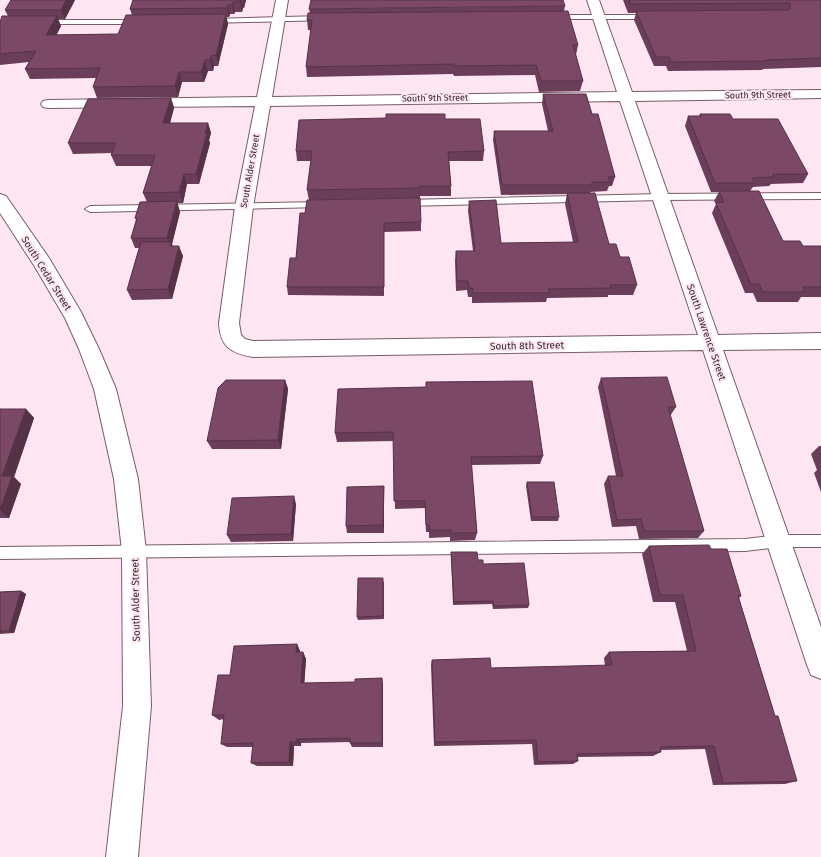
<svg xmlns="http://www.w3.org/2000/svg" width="821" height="857" viewBox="0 0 821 857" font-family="'Fira Sans',sans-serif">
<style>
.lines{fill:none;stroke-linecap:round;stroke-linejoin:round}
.service-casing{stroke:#775c6b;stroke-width:2}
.minor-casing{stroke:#775c6b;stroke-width:2}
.secondary-casing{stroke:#775c6b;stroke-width:2}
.service{fill:#fff;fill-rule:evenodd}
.minor{fill:#fff;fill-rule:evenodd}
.secondary{fill:#fff;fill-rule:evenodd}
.wall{fill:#6a3e58}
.shaded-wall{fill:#563247}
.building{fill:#7b4866;stroke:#563247}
.labels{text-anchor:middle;stroke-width:4;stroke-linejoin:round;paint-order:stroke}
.far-street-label{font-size:9px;fill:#33272d;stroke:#fee5f2}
.street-label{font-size:10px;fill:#33272d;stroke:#fee5f2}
</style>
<rect width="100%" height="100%" fill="#fee5f2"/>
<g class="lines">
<defs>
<g id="service">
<polygon points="550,15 651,15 655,17 651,19 553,19 549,17"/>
<polygon points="323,16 327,18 326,20 211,23 207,21 211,19"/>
<polygon points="40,20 139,20 143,22 139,24 40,24"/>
<polygon points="821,193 821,199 661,200 405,206 400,203 405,200 661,194"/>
<polygon points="321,202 324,203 326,205 324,207 90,212 85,209 90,206"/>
<polygon points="779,535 821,535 821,547 779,547 745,551 0,559 0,547 745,539"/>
</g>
<path id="minor" d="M 276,0 L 288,0 L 272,97 L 617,92 L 587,0 L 599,0 L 632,92 L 821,90 L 821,98 L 635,101 L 718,335 L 821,333 L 821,349 L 723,350 L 821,627 L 821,679 L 811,675 L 807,665 L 703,350 L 253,357 C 231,353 220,347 219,323 L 235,207 L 255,106 L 48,108 L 43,107 L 41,104 L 43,101 L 48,100 L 257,97 ZM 620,101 L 698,335 L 253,341 L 245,339 L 241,335 L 239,323 L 253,207 L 270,106 Z"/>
<polygon id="secondary" points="0,194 6,196 49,258 81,312 99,349 116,389 138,479 146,551 151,706 138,857 106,857 123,706 122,551 114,479 94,389 79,349 65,318 35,267 0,213"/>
</defs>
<!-- service casing -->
<use href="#service" class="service-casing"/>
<!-- minor casing -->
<use href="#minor" class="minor-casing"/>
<!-- secondary casing -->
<use href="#secondary" class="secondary-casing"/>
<!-- service -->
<use href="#service" class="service"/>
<!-- minor -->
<use href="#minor" class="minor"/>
<!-- secondary -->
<use href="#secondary" class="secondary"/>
</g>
<!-- wall -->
<g class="wall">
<polygon points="75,0 65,19 58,19 61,26 56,35 118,34 132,15 130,9 133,0 246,0 244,8 243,8 242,12 235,12 234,14 230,14 229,17 226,17 228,24 218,66 214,66 213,71 208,71 204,82 182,82 178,97 97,98 93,87 96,78 30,79 25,69 29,62 0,65 0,22 8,16 5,10"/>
<polygon points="623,0 821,0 821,67 763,69 762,70 668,71 666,66 654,66 634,20 636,13 628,13"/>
<polygon points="565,6 564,11 578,45 576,55 583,81 580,91 539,92 535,75 454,76 453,74 307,77 306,67 311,30 308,30 307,20 310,13 309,9"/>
<polygon points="543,94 592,114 615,177 612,186 609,186 607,191 590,192 590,193 609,244 620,257 637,285 633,295 608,295 608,297 547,298 546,302 472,303 472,297 468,297 467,290 456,291 455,261 456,251 473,251 468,211 469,201 501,243 573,242 565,204 567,194 501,195 493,140 494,131 548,131 542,104"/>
<polygon points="171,98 174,108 170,123 208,123 211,133 209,140 210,143 199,184 187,184 183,203 177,203 180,212 172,244 172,246 183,256 172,299 132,300 127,290 139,248 135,248 131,238 136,220 135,218 147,202 143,193 152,166 116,166 111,155 112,153 73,154 68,143"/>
<polygon points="700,114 733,119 808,174 803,183 771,184 769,186 753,187 750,191 783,241 803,246 821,246 821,297 801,297 798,302 757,302 753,293 745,293 712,213 716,204 714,201 719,192 711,192 685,126 688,116 699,116"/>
<polygon points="386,118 445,119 484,151 483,161 449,161 451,186 451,196 420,196 420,198 309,200 307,190 311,161 297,161 296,151"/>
<polygon points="300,213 421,222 421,231 384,232 384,296 288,295 287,287 296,258"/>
<polygon points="601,378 676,407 670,416 704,531 698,538 639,539 636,526 612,527 604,484 608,476 616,476 598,387"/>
<polygon points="285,380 288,389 281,449 212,449 207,441"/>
<polygon points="426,387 543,456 540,464 471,465 477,533 475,540 450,541 450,537 429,538 429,532 426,532 425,508 395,509 394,441 337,442 335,433"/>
<polygon points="0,409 26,409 34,418 14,477 21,484 9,518 0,518"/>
<polygon points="819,446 821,446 821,492 814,473 817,470 811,454"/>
<polygon points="527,482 559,517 558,521 531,521 526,486"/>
<polygon points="384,486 384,533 347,533 346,526"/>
<polygon points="296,504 293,541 231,542 227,535"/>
<polygon points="649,546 711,549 741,596 739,598 775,716 797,781 785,784 713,785 705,749 661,750 661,752 653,756 577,757 578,761 573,764 534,765 532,744 434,746 431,665 432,660 491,668 605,666 604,658 609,652 687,651 675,602 653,602 642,554"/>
<polygon points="451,552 478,560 529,605 528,608 493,609 492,604 453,605 451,556"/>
<polygon points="384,581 384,619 358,620 357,617"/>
<polygon points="21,591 26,594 14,633 0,634 0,592"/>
<polygon points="297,644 300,651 300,652 303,652 306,659 304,683 383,684 383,747 352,747 350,743 350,742 301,743 301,746 294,746 293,766 257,766 251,763 253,747 227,747 221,744 224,719 219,720 212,715 230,675"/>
</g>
<!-- shaded-wall -->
<g class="shaded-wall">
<polygon points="66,0 75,0 65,19 61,10"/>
<polygon points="240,0 241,0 243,8 242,12 240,2"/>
<polygon points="243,0 246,0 244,8"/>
<polygon points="233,2 235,12 234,14 232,5"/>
<polygon points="228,5 230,14 229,17 227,8"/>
<polygon points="226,14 228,24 218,66 216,55"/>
<polygon points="57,16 61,26 51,46 46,35"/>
<polygon points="211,56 214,66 213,71 210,60"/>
<polygon points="205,60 208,71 204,82 201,72"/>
<polygon points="179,72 182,82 178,97 175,86"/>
<polygon points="171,98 174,108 167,134 163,123"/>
<polygon points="208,123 211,133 209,140 210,143 199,184 196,174"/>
<polygon points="184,174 187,184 183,203 179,192"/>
<polygon points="177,201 180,212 172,244 175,252 174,256 167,238"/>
<polygon points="179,246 183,256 172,299 168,289"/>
<polygon points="285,380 288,389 281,449 278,440"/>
<polygon points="26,409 34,418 14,477 21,484 9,518 0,510 2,476"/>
<polygon points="384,486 384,533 383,525"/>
<polygon points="294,496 296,504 293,541 291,534"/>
<polygon points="21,591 26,594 14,633 9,631"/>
<polygon points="297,644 300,651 300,659 296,652"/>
<polygon points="303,652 306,659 304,689 301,683"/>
<polygon points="382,678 383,684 383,747 382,743"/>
<polygon points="297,739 301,743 301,746 297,742"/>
<polygon points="290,742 294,746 293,766 289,762"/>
</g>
<!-- building -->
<g class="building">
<polygon points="11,0 66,0 61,10 5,10"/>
<polygon points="133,0 240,0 240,2 233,2 232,5 228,5 227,8 130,9"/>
<polygon points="311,0 563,0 565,6 309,9"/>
<polygon points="629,0 821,0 821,58 766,60 766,61 671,62 669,57 656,57 636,11 789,10 790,8 790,3 631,4"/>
<polygon points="568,11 578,45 573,45 583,81 541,81 536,65 454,66 454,64 306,67 312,20 307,20 308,13"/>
<polygon points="226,14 216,55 211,56 210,60 205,60 201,72 179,72 175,86 93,87 100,68 25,69 36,51 0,54 0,22 2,16 57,16 46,35 118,34 126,15"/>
<polygon points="543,94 586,94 592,114 598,114 615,177 608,177 610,182 592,182 592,185 502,185 494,131 553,131"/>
<polygon points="171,98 163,123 208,123 205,133 207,133 196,174 184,174 179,192 143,193 155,155 111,155 116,143 68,143 88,99"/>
<polygon points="386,114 445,114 445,119 480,119 484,151 448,152 451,186 420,186 420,188 307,190 312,151 296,151 299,120 386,118"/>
<polygon points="700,114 730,114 733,119 778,119 808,174 773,174 774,177 752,178 755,183 715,183 688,116 701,116"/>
<polygon points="719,191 759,191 783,241 800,241 803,246 821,246 821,287 803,287 805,292 763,292 759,284 751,284 716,203 724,202"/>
<polygon points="567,193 595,193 609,244 616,244 620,257 629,257 637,285 610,285 611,288 548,289 549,293 473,293 473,288 469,288 468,281 457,281 456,251 475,251 469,201 496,200 501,243 578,242"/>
<polygon points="420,198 421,222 384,223 384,287 287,287 290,258 296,258 300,213 305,213 307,200"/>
<polygon points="177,201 167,238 131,238 137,218 135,218 140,202"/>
<polygon points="141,242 171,242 170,246 179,246 168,289 127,290"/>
<polygon points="667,377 676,407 668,407 704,531 644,531 641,519 617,520 608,476 623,476 601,378"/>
<polygon points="226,380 285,380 278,440 207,441 218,388"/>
<polygon points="532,381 543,456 471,457 477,533 451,533 451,530 430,530 429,525 426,525 425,501 394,501 393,432 335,433 338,389 426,387 426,382"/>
<polygon points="0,409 26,409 2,476 12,476 0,510"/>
<polygon points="527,482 554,482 559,517 532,517"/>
<polygon points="384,486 383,525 346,526 347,487"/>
<polygon points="294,496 291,534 227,535 232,498"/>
<polygon points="709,545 711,549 727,549 741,596 738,596 775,716 778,716 797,781 723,783 714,746 660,747 661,752 577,754 578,761 538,762 536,740 435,742 432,660 490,658 491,668 612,665 609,652 696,651 683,595 660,595 649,546"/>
<polygon points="451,552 477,552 478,560 483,560 483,564 524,563 529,605 494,606 493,601 454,602"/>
<polygon points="358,578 383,578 383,616 357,617"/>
<polygon points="21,591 9,631 0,631 0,592"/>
<polygon points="297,644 296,652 303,652 301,683 355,682 355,679 382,678 382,743 350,743 350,738 297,739 297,742 290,742 289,762 251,763 253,743 221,744 224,715 212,715 218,675 230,675 234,646"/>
</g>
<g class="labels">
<!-- far-street labels -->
<g class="far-street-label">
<text transform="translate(758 95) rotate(-1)" y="3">South 9th Street</text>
<text transform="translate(435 98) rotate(-1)" y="3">South 9th Street</text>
<text transform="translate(250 171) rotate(-80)" y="3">South Alder Street</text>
</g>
<!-- street labels -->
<g class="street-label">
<text transform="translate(47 273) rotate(58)" y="4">South Cedar Street</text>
<text transform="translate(707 332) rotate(71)" y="4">South Lawrence Street</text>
<text transform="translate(527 345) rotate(-1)" y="4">South 8th Street</text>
<text transform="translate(135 600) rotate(-91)" y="4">South Alder Street</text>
</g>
</g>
</svg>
